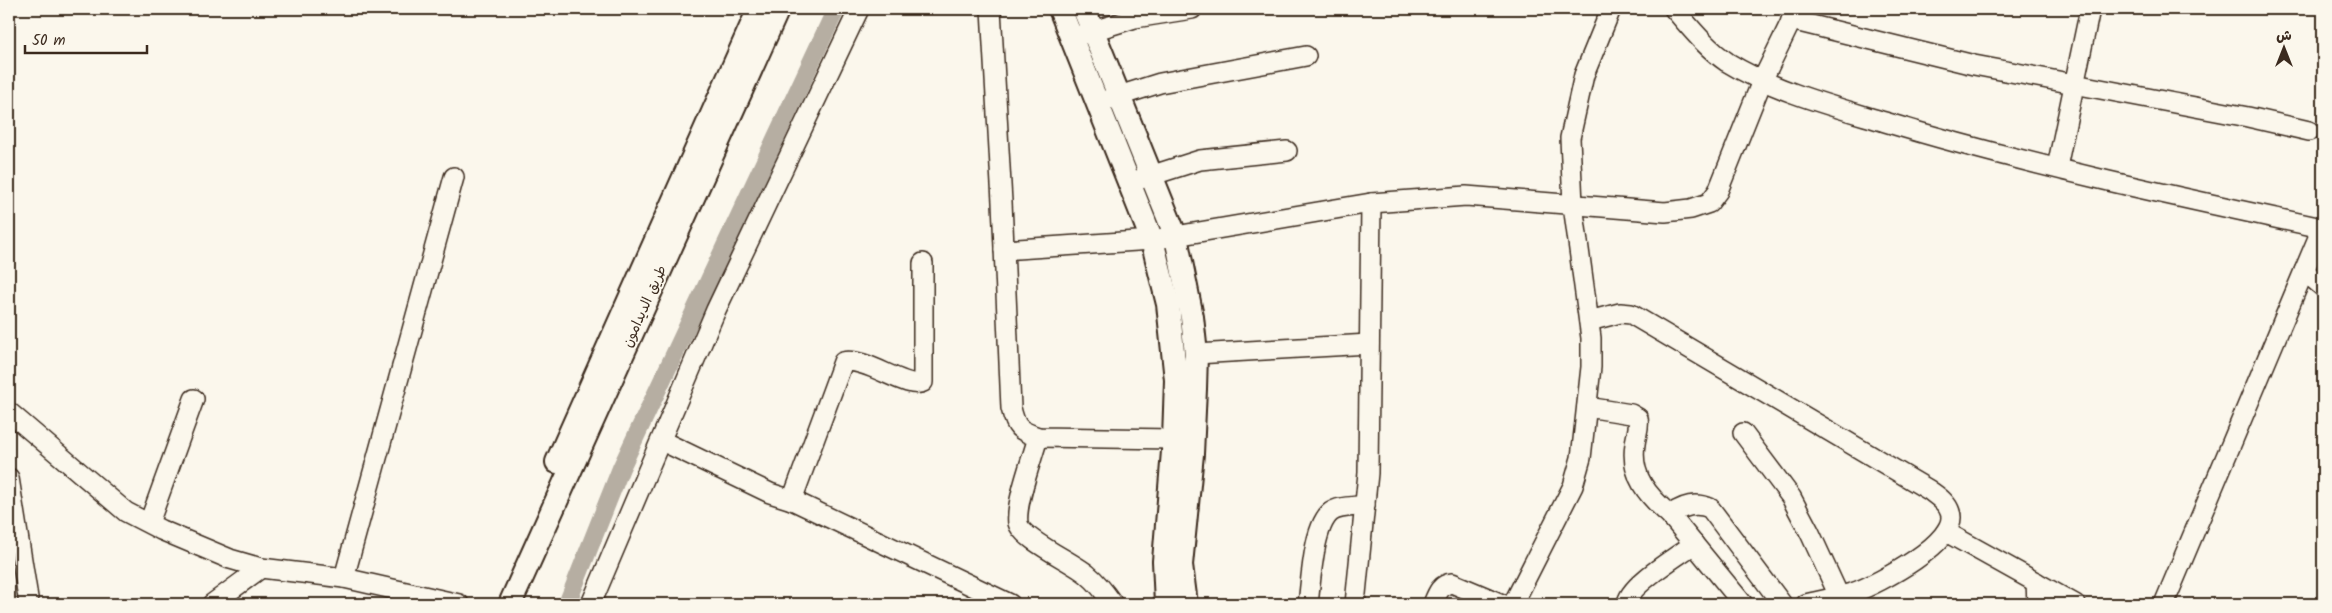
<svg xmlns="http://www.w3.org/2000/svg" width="2332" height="613" viewBox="0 0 2332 613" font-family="Kalam,'Playpen Sans Arabic',sans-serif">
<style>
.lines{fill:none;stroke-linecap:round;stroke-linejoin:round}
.canal{stroke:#b6aea2;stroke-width:18}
.minor-casing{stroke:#3b2a1e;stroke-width:22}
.tertiary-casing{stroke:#3b2a1e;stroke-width:26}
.minor{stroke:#fbf7ec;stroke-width:19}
.tertiary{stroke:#fbf7ec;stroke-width:22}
.labels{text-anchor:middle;stroke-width:4;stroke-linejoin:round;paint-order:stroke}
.street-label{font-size:14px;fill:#3b2a1e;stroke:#fbf7ec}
</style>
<rect width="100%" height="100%" fill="#fbf7ec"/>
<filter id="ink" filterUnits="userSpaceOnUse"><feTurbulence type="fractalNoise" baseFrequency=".02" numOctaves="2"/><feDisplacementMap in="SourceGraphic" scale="10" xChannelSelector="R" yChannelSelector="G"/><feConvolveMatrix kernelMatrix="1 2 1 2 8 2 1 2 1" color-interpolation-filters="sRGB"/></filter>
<g filter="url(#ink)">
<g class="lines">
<!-- canal -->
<polyline class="canal" points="567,604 621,468 836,9"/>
<defs>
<g id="minor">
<path d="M 991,9 L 1002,202 L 1011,408 C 1016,429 1019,430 1038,437 L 1174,439"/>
<path d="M 1674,9 C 1690,27 1706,48 1727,62 C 1774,91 1832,106 1885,122 C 2027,165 2177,197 2322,228"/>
<polyline points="1791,20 1974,65 2248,117 2309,131"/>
<polyline points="1080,35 1135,18 1192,9"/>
<polyline points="1106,100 1160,83 1306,56"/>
<polyline points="2057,167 2090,9"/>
<polyline points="1131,182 1200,160 1287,151"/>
<polyline points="1004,250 1152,240 1371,203 1466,196 1665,212 1691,209 1709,203 1718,191 1762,81 1797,9"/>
<polyline points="2304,271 2323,287"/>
<path d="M 1589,321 L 1620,313 L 1631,314 L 1929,490 C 1937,496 1947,502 1950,512 C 1961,541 1877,584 1855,592 C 1839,597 1823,600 1806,604"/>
<polyline points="1196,354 1369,344"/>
<path d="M 1587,407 L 1631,414 L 1638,418 C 1640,426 1636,435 1635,444 C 1630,476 1648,496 1670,515 L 1743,604"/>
<polyline points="9,412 126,512 161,530 230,559 261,568 344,578 459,604"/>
<polyline points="1743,433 1791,497 1810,533 1839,596"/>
<path d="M 1038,437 C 1033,457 1015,503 1018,523 C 1021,539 1075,563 1088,575 C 1098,583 1106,594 1113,604"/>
<path d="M 662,441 L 770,493 L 792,500 L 843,362 C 865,356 908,391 923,382 L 923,263"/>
<polyline points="9,478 29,604"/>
<polyline points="792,500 1010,604"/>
<path d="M 1670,515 C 1682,506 1696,502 1710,508 L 1782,604"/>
<polyline points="149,523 194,399"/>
<polyline points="1946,532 2075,604"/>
<polyline points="344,578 454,177"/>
<polyline points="2036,582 2037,604"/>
<polyline points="212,604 261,568"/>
<polyline points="591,604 716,310 859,9"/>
<path d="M 1308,604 C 1311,582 1313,526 1331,512 C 1339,506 1356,507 1365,505"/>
<polyline points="1355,604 1368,473 1371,203"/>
<path d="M 1433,604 C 1437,594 1440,584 1452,583 L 1502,604"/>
<polyline points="1513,604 1573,486 1581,458 1591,367 1591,338 1573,205 1570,138 1584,75 1611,9"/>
<path d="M 1627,604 C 1627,586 1679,555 1694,544"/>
<polyline points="2164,604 2323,226"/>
</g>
<g id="tertiary">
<polyline points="1060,9 1152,240 1168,304 1176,380 1174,439 1164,561 1166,604"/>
<polyline points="1084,9 1176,237 1192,317 1196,354 1195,389 1192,454 1181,565 1186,604"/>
<polyline points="557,462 759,9"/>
<polyline points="510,604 778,9"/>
</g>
</defs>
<!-- minor casing -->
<use href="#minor" class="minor-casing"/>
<!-- tertiary casing -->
<use href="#tertiary" class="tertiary-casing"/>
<!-- minor -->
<use href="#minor" class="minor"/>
<!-- tertiary -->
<use href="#tertiary" class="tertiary"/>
</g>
</g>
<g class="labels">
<!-- street labels -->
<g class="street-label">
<text transform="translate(644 306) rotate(-66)" y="5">طريق الديدامون</text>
</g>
</g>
<!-- margin -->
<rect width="2332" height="613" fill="none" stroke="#fbf7ec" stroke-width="30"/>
<rect x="15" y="15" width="2302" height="583" fill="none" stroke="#3b2a1e" stroke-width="2" filter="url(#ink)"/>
<!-- north arrow -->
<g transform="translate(2284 48)" stroke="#fbf7ec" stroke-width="4" paint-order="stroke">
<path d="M0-4L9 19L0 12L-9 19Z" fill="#3b2a1e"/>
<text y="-8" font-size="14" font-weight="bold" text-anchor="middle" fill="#3b2a1e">ش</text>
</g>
<!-- scale -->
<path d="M25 45v8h122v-8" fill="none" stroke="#3b2a1e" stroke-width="2.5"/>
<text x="32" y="45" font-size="15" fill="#3b2a1e" stroke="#fbf7ec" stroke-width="4" paint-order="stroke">50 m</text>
</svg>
